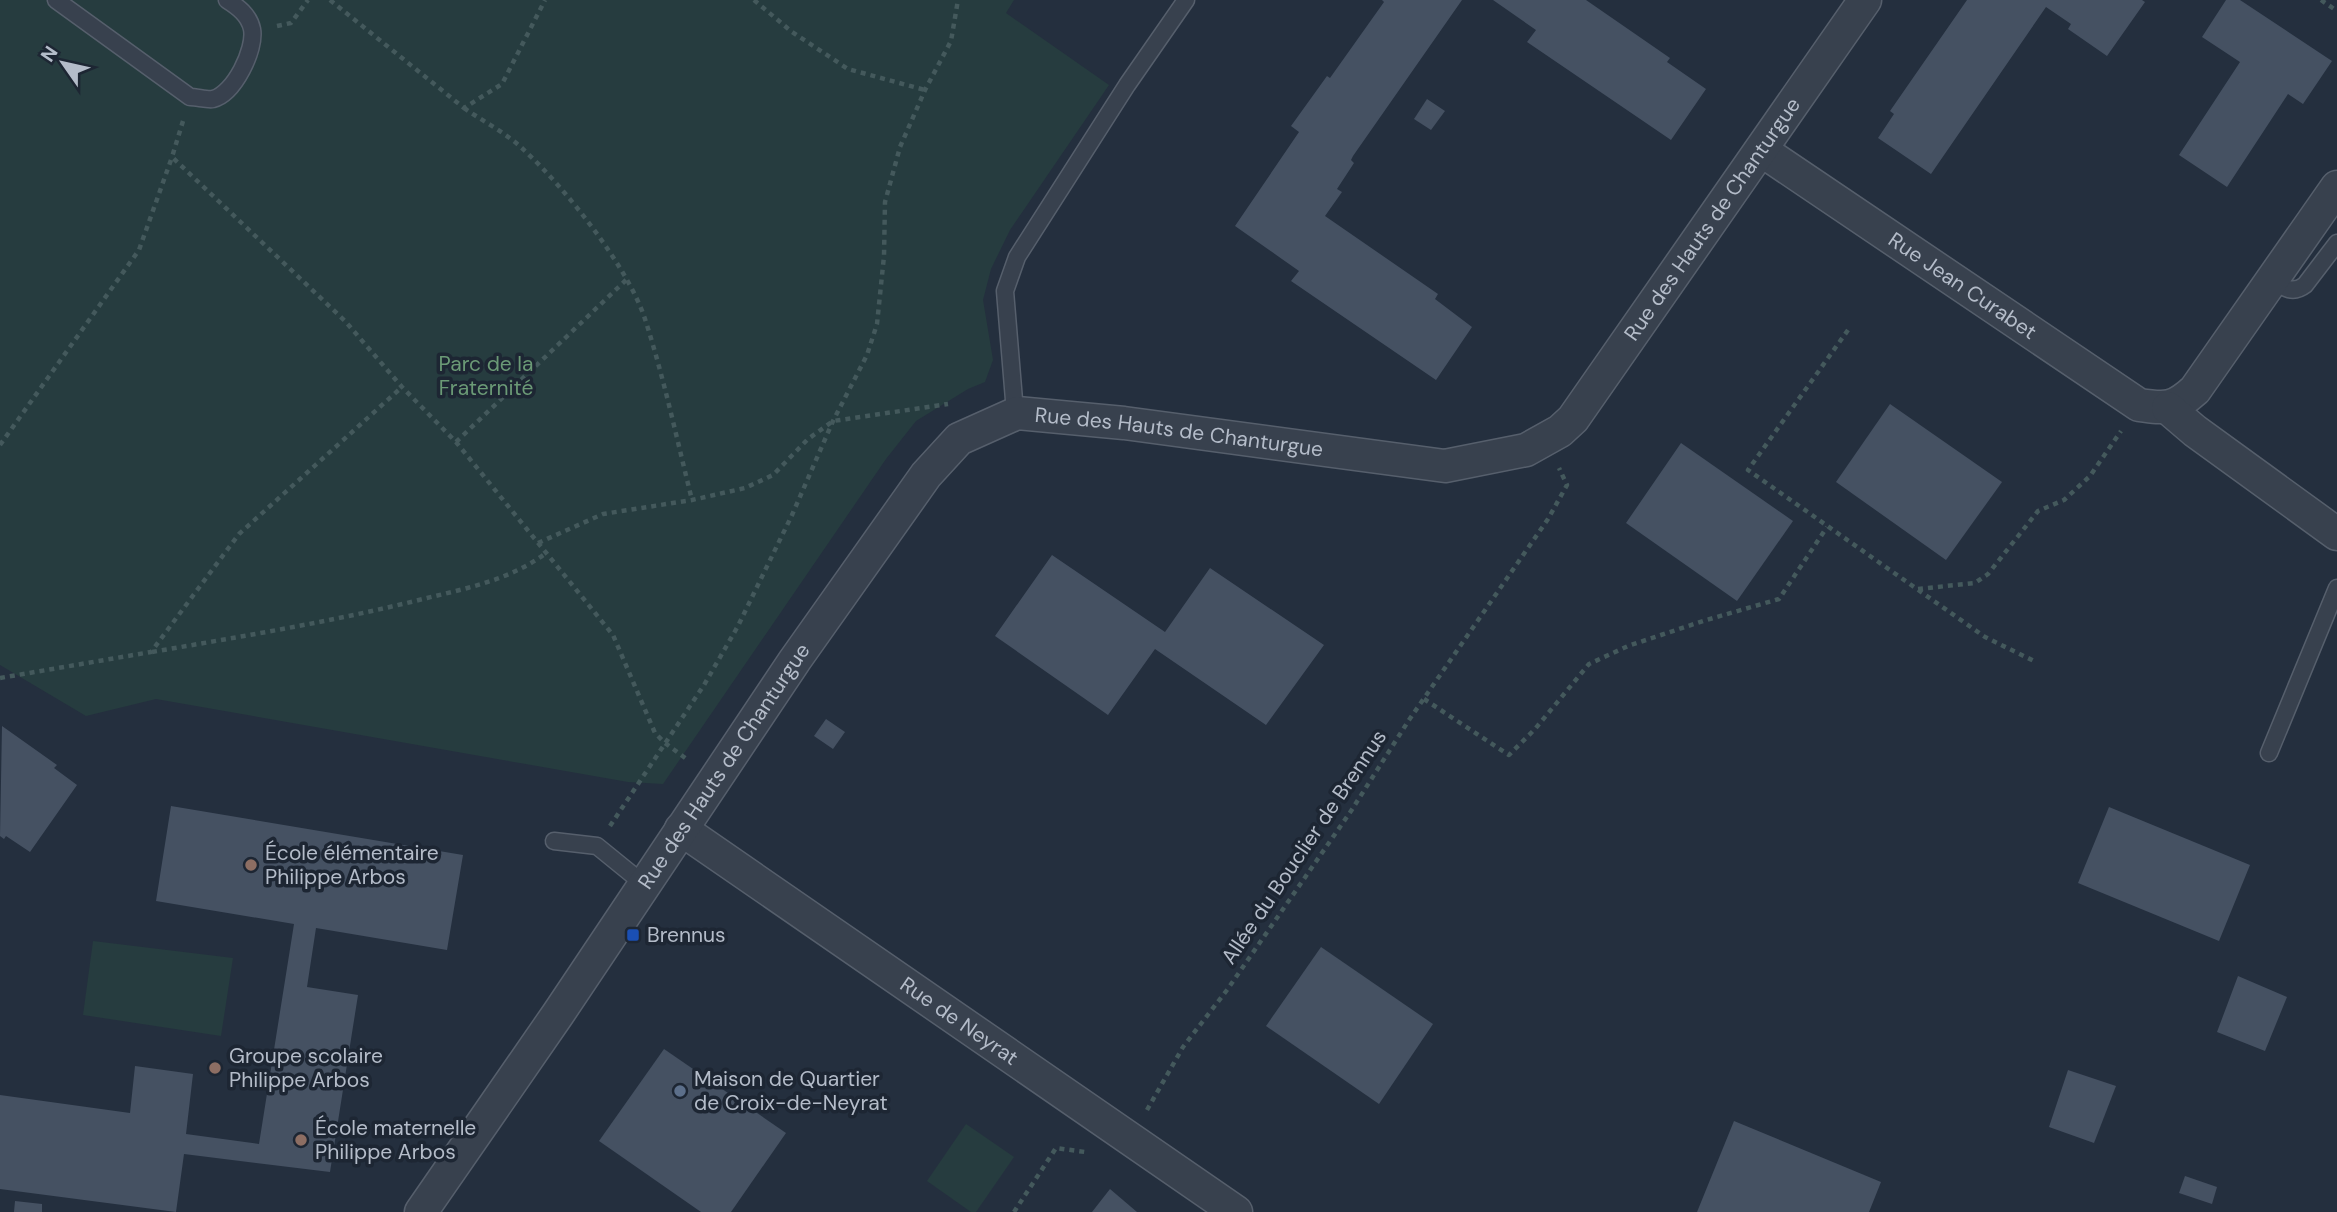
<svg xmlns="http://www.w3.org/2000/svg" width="2337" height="1212" viewBox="0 0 2337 1212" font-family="'DM Sans',sans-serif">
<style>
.green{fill:#263c3f}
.building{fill:#455162}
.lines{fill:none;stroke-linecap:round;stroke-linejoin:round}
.service-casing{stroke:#565f6c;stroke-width:19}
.minor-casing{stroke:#565f6c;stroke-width:35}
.path{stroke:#44595c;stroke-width:4.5;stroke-dasharray:5 5;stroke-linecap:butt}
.service{stroke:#38414e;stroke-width:16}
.minor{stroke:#38414e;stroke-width:32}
.education-dot{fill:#8d6e63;stroke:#1d2633;stroke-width:2.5}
.transit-dot{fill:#1a4fb4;stroke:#1d2633;stroke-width:2.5}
.service-dot{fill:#5c6f8a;stroke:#1d2633;stroke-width:2.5}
.labels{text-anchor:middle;stroke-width:7;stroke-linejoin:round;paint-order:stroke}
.street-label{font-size:21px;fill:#b4bcc9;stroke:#1d2633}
.park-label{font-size:21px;fill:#6b9a76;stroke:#1d2633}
.poi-label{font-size:21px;fill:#b4bcc9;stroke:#1d2633;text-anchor:start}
</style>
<rect width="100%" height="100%" fill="#242f3e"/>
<!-- green -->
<g class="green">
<polygon points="0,0 1014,0 1006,13 1109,85 1010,230 991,269 983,300 993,360 985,382 968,389 916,421 886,459 663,784 628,782 156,699 86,716 0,665"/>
<polygon points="93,941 233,958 221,1036 83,1015"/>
<polygon points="966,1124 1014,1157 976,1212 971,1212 927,1181"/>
</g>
<!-- building -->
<g class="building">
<polygon points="1382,0 1462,0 1353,156 1351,160 1354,163 1337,189 1342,192 1325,216 1438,294 1435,299 1472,327 1436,380 1291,281 1299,271 1235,226 1299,132 1291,126 1327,76 1330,78 1384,2"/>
<polygon points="1493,0 1586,0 1670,58 1667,62 1706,89 1671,140 1527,42 1536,30"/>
<polygon points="1967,0 2142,0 2145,2 2107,56 2068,29 2071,24 2046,7 1931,174 1878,138 1894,114 1890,111"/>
<polygon points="2226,0 2240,0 2332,61 2303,104 2288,94 2227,187 2179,155 2240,62 2202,37"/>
<polygon points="1427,99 1445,111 1431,130 1414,119"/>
<polygon points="1890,404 2002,482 1946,560 1836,482"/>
<polygon points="1681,443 1793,521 1737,601 1626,523"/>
<polygon points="1052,555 1165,632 1210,568 1324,645 1266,725 1155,649 1108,715 995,636"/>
<polygon points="826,719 845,732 833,749 814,736"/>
<polygon points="2,726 57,765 54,768 77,785 30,852 6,836 4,839 0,836"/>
<polygon points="171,806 463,855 447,950 316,928 307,987 358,995 330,1172 184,1154 176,1212 0,1189 0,1095 130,1113 135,1066 193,1074 186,1134 259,1144 294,924 156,901"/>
<polygon points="2109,807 2250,865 2219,941 2078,883"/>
<polygon points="1321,947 1433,1024 1379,1104 1266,1026"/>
<polygon points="2238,976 2287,997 2265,1051 2217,1032"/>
<polygon points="664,1049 786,1133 731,1212 701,1212 599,1141"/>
<polygon points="2068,1070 2116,1086 2094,1143 2049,1127"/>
<polygon points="1734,1121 1881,1182 1869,1212 1697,1212"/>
<polygon points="2185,1176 2217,1187 2212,1204 2179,1193"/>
<polygon points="1110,1189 1137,1212 1092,1212"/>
<polygon points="15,1201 42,1204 42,1212 14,1212"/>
</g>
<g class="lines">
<defs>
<g id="service">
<path d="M 56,0 L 190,97 C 197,97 207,100 213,99 C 234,94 256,49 252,29 C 249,15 238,7 227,0"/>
<path d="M 2271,279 C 2283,287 2292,295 2305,285 L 2337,243"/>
<polyline points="1017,413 1014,400 1005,291 1017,257 1127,85 1186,0"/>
<polyline points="2269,753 2337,588"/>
<polyline points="554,841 597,846 645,885"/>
</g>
<g id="minor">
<path id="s1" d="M 1761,150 L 2139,405 C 2167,409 2174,409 2195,390 L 2337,187"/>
<polyline points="2168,408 2195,431 2337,534"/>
<path id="s2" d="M 681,829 L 1236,1212"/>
<path id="s3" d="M 421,1212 L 558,1014 L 795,660 L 926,475 L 959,439 L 1017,413 L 1124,423 L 1445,466 L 1526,450 L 1560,431 L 1573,419 L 1865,0"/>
</g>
</defs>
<!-- service casing -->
<use href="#service" class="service-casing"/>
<!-- minor casing -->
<use href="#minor" class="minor-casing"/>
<!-- path -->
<g class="path">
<polyline points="330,0 464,108 502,84 545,0"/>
<polyline points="754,0 792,32 848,69 925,90"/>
<polyline points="2321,0 2337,11"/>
<polyline points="277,26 291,23 308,0"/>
<path d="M 464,108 C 484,122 508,134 525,151 C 566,189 628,267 645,319 C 664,378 677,440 692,500"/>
<polyline points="183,121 172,157 345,321 402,387 456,442 613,635 655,733 665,743 688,760"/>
<polyline points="1848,330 1748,470 1985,637 2034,661"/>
<polyline points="456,442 626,280"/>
<polyline points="0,445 139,250 172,157"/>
<polyline points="538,543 603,514 692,500 745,488 773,475 808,439 833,421 948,404"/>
<polyline points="1918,589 1975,583 1988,574 2038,511 2064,500 2090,476 2121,431"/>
<path d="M 152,652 C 244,636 336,621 427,598 C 468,588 512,579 546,553"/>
<polyline points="0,678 151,652 239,534 402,387"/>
<polyline points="1424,699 1509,755 1535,729 1589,664 1628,646 1703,621 1779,599 1827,527"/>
<polyline points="610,826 704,685 738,626 792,515 833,421 867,355 877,324 884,256 885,202 900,147 925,90 951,41 958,0"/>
<polyline points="1147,1110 1183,1047 1227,990 1351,811 1409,720 1548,519 1567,485 1559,468"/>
<polyline points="1014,1212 1056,1148 1085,1152"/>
</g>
<!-- service -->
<use href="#service" class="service"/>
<!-- minor -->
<use href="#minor" class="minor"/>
</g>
<!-- markers -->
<g class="education-dot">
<circle cx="251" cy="865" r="7"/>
<circle cx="215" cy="1068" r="7"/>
<circle cx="301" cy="1140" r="7"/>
</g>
<rect class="transit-dot" x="626" y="928" width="14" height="14" rx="3.5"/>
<circle class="service-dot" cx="680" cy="1091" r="7"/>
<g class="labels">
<!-- street labels -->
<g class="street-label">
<text dy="7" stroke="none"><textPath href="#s3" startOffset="1820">Rue des Hauts de Chanturgue</textPath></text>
<text dy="7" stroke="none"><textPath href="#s1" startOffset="243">Rue Jean Curabet</textPath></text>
<text dy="7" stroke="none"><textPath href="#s3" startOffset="1169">Rue des Hauts de Chanturgue</textPath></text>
<text dy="7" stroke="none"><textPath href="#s3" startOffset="539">Rue des Hauts de Chanturgue</textPath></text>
<text transform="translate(1304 847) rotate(-56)" y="7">Allée du Bouclier de Brennus</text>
<text dy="7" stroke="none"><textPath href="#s2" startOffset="338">Rue de Neyrat</textPath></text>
</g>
<!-- park labels -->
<g class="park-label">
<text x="486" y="371">Parc de la<tspan x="486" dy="24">Fraternité</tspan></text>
</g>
<!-- poi labels -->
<g class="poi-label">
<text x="265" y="860">École élémentaire<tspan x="265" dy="24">Philippe Arbos</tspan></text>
<text x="647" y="942">Brennus</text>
<text x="229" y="1063">Groupe scolaire<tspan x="229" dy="24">Philippe Arbos</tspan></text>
<text x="694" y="1086">Maison de Quartier<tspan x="694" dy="24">de Croix-de-Neyrat</tspan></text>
<text x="315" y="1135">École maternelle<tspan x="315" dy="24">Philippe Arbos</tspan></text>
</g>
</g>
<!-- north arrow -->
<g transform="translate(63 63) rotate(304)" stroke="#1d2633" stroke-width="5" paint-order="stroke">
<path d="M0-5L12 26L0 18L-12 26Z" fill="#b4bcc9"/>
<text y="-10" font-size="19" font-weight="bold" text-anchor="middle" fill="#b4bcc9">N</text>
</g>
</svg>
